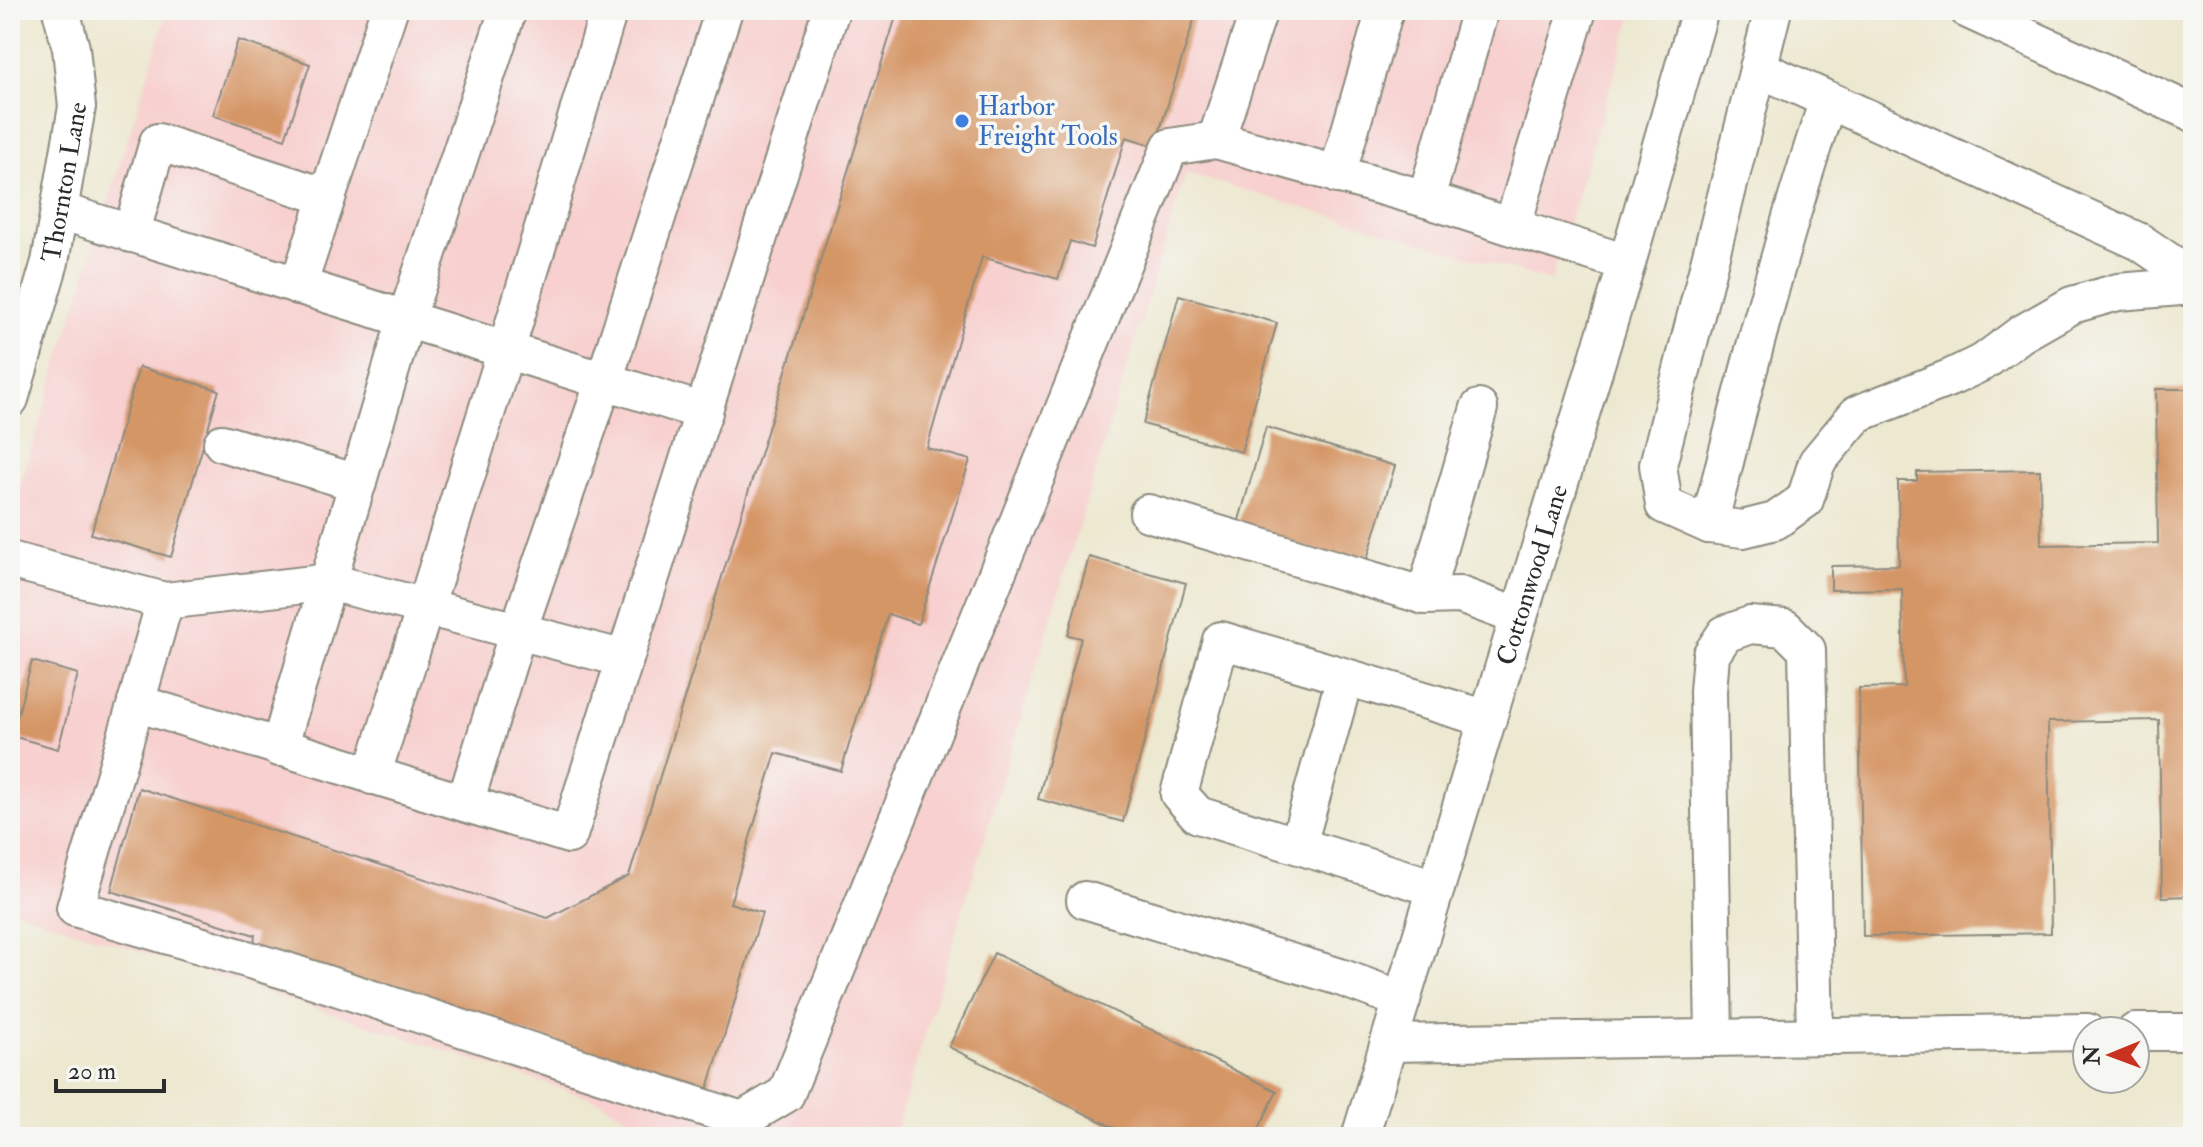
<svg xmlns="http://www.w3.org/2000/svg" width="2203" height="1147" viewBox="0 0 2203 1147" font-family="'IM FELL Double Pica',serif">
<style>
.built{fill:#f7d0cf}
.building{fill:#d59666}
.lines{fill:none;stroke-linecap:round;stroke-linejoin:round}
.minor-casing{stroke:#8c8a7e;stroke-width:40}
.minor{stroke:#fff;stroke-width:36}
.shop-dot{fill:#3f7fe0;stroke:#f6f6f2;stroke-width:3}
.labels{text-anchor:middle;stroke-width:7;stroke-linejoin:round;paint-order:stroke}
.shop-label{font-size:26px;fill:#366cbe;stroke:#f6f6f2;text-anchor:start}
.street-label{font-size:26px;fill:#2b2b2b;stroke:#f6f6f2}
</style>
<rect width="100%" height="100%" fill="#f6f6f2"/>
<filter id="ink" filterUnits="userSpaceOnUse"><feTurbulence type="fractalNoise" baseFrequency=".0125" numOctaves="2"/><feDisplacementMap in="SourceGraphic" scale="16" xChannelSelector="R" yChannelSelector="G"/><feConvolveMatrix kernelMatrix="1 2 1 2 8 2 1 2 1" color-interpolation-filters="sRGB"/></filter>
<filter id="wash" filterUnits="userSpaceOnUse"><feTurbulence type="fractalNoise" baseFrequency=".006" numOctaves="4" result="noise"/><feDisplacementMap in="SourceGraphic" scale="32" xChannelSelector="R" yChannelSelector="G"/><feGaussianBlur stdDeviation="1.8" result="paint"/><feColorMatrix in="noise" values="0 0 0 0 0 0 0 0 0 0 0 0 0 0 0 0 0 1.4 0 .05"/><feComposite in="paint" operator="in"/></filter>
<g filter="url(#wash)">
<rect width="100%" height="100%" fill="#ede8d0"/>
<!-- built -->
<polygon class="built" points="168,10 1634,10 1551,281 1186,173 894,1137 657,1137 600,1101 10,909 10,517"/>
<g id="blocks">
<!-- building -->
<g class="building">
<polygon points="898,10 1197,10 1155,146 1126,137 1092,248 1070,241 1058,279 982,257 927,448 970,460 918,624 888,614 841,771 776,753 730,903 762,913 708,1088 253,951 255,935 111,891 139,788 548,918 629,876"/>
<polygon points="238,40 310,64 285,139 213,115"/>
<polygon points="1179,295 1277,323 1241,452 1143,424"/>
<polygon points="139,367 219,390 171,557 91,534"/>
<polygon points="2156,389 2193,389 2193,896 2162,897 2159,720 2048,722 2051,933 1863,936 1859,688 1904,687 1902,589 1831,590 1831,566 1899,565 1898,481 1917,481 1917,472 2040,470 2041,545 2158,543"/>
<polygon points="1266,427 1395,466 1365,566 1237,527"/>
<polygon points="1089,557 1186,583 1123,822 1038,799 1081,638 1068,635"/>
<polygon points="32,661 78,674 58,749 12,736"/>
<polygon points="994,953 1277,1091 1255,1137 1133,1137 949,1047"/>
</g>
</g>
</g>
<g filter="url(#ink)">
<use href="#blocks" fill-opacity="0" stroke="#8c8a7e" stroke-width="2"/>
<g class="lines">
<defs>
<g id="minor">
<polyline points="1259,10 1216,140 1426,199 1512,227 1578,10"/>
<polyline points="1773,10 1658,465 1664,505 1709,525 1743,529 1775,521 1805,500 1817,462 1857,414 1952,377 1985,361 2021,334 2072,305 2118,292 2193,286"/>
<polyline points="1968,10 2193,113"/>
<polyline points="1758,68 2140,242 2193,278"/>
<polyline points="1337,175 1385,10"/>
<polyline points="1426,199 1480,10"/>
<polyline points="60,211 704,412"/>
<polyline points="1512,227 1627,263"/>
<polyline points="131,234 158,142 327,197"/>
<polyline points="298,286 389,10"/>
<path id="s1" d="M 10,399 L 50,262 L 77,107 L 71,48 L 61,10"/>
<polyline points="222,443 358,483"/>
<polyline points="1148,513 1425,596 1460,595 1519,617"/>
<path d="M 1709,525 C 1745,382 1781,240 1828,100"/>
<polyline points="10,560 165,601 330,582 625,659"/>
<polyline points="1425,596 1479,408"/>
<polyline points="165,601 136,703 569,835 831,10"/>
<polyline points="136,703 75,908 287,971 742,1120 786,1094 1170,147 1216,140"/>
<polyline points="279,748 406,319 508,10"/>
<polyline points="372,776 506,350 609,10"/>
<polyline points="465,803 518,631 604,381 724,10"/>
<polyline points="1298,845 1345,677"/>
<polyline points="1436,888 1198,815 1179,794 1221,640 1488,719"/>
<polyline points="1085,900 1340,977 1402,1000"/>
<polyline points="2135,1032 2193,1032"/>
<polyline points="1714,1038 1708,691 1711,655 1725,634 1750,625 1785,628 1807,650 1815,1036"/>
<polyline points="1389,1043 2087,1032"/>
<path id="s2" d="M 1360,1137 L 1627,263 L 1700,10"/>
</g>
</defs>
<!-- minor casing -->
<use href="#minor" class="minor-casing"/>
<!-- minor -->
<use href="#minor" class="minor"/>
</g>
</g>
<!-- markers -->
<circle class="shop-dot" cx="962" cy="121" r="8"/>
<g class="labels">
<!-- shop labels -->
<g class="shop-label">
<text x="978" y="115">Harbor<tspan x="978" dy="30">Freight Tools</tspan></text>
</g>
<!-- street labels -->
<g class="street-label">
<text dy="9" stroke="none"><textPath href="#s1" startOffset="224">Thornton Lane</textPath></text>
<text dy="9" stroke="none"><textPath href="#s2" startOffset="588">Cottonwood Lane</textPath></text>
</g>
</g>
<!-- margin -->
<rect width="2203" height="1147" fill="none" stroke="#f6f6f2" stroke-width="40"/>
<!-- north arrow -->
<g transform="translate(2111 1055) rotate(269)"><circle r="38" fill="#f6f6f2" stroke="#a5a5a2" stroke-width="2"/>
<path d="M0-6L14 30L0 20L-14 30Z" fill="#c8321e"/>
<text y="-12" font-size="22" font-weight="bold" text-anchor="middle" fill="#2b2b2b">N</text>
</g>
<!-- scale -->
<path d="M56 1079v12h108v-12" fill="none" stroke="#2b2b2b" stroke-width="4"/>
<text x="68" y="1079" font-size="24" fill="#2b2b2b" stroke="#f6f6f2" stroke-width="6" paint-order="stroke">20 m</text>
</svg>
